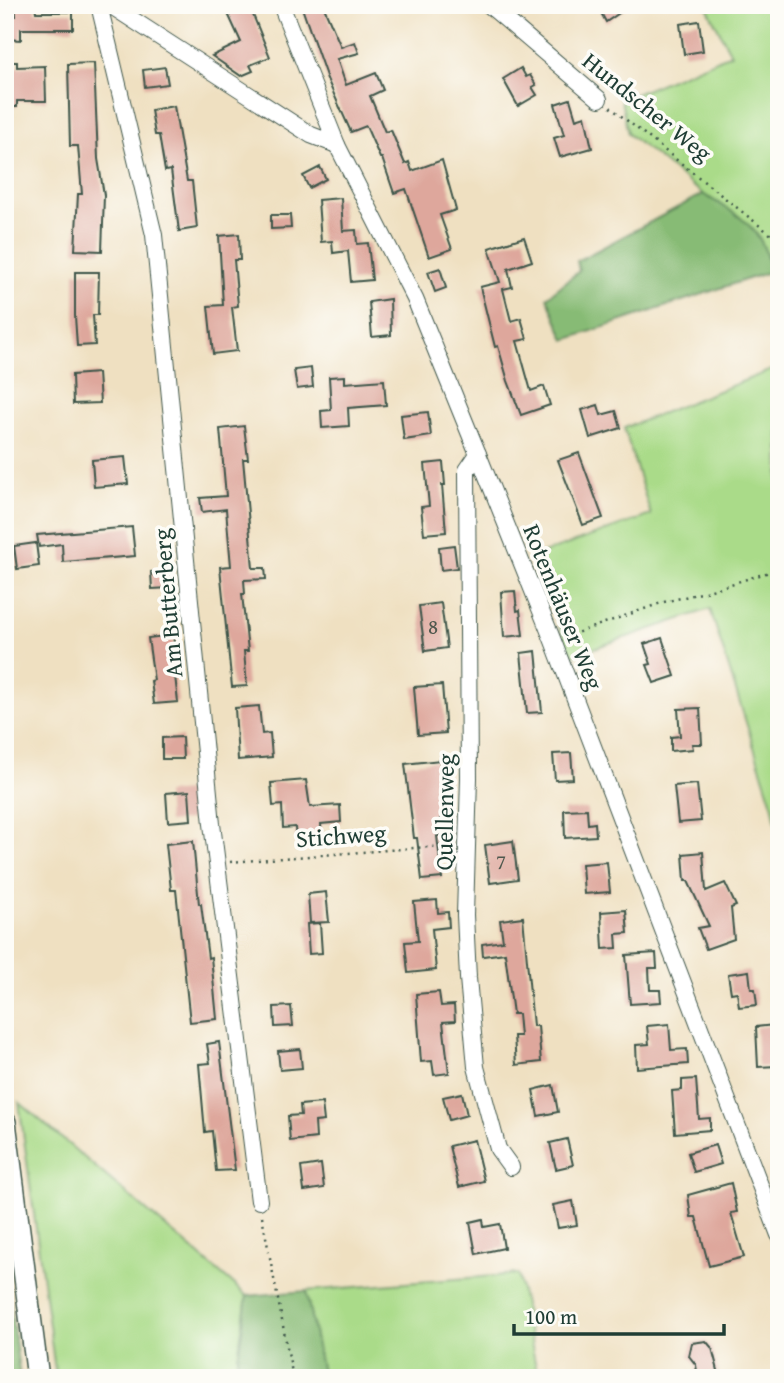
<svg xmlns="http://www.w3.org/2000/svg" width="784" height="1383" viewBox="0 0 784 1383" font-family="'Gentium Book Plus',serif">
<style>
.green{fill:#aadb89;stroke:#648c5e;stroke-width:2}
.forest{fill:#87bb75;stroke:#537c54;stroke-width:2}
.building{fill:#dea79c}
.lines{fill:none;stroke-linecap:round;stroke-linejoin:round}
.minor-casing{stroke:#3e5549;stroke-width:18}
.major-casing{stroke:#3e5549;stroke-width:24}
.path{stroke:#3e5549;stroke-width:2.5;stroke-dasharray:2 5;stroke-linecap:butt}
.minor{stroke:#fff;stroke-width:16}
.major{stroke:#fff;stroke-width:21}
.labels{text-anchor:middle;stroke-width:7;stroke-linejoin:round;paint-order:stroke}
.number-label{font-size:21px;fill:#4f584e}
.street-label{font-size:24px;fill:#1f3d34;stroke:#fdfcf7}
</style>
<rect width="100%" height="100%" fill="#fdfcf7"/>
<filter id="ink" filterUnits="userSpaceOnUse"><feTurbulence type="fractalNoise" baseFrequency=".0143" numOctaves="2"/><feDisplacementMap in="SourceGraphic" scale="14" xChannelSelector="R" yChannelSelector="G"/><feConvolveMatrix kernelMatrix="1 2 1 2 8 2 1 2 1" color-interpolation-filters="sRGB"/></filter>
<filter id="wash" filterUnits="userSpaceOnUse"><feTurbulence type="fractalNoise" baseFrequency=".00686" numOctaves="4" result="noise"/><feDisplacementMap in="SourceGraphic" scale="28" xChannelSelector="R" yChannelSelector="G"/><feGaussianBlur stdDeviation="1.57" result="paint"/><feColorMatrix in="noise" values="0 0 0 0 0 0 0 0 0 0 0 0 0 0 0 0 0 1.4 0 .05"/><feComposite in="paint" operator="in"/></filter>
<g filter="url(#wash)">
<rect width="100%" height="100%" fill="#efe0c1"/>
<!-- green -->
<g class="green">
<polygon points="706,5 779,5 779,305 769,272 768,258 758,235 739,216 703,194 628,134 621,100 731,54"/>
<polygon points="779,367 779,840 773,807 710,609 571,656 532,557 651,515 624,428"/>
<polygon points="19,1102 247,1296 235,1378 56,1378"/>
<polygon points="518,1274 538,1378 323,1378 306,1291"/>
</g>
<!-- forest -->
<g class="forest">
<path d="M 703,194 C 736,214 767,228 769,272 L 565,340 L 547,297 L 579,271 L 577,261 Z"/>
<polygon points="5,1264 20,1378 5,1378"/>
<polygon points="306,1291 323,1378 235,1378 247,1296"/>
</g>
<g id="blocks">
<!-- building -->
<g class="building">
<polygon points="15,5 35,5 36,12 73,12 73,29 21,29 21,40 5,39 5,16 16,16"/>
<polygon points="224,5 249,5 270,57 250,65 253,71 241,76 212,56 241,42"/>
<polygon points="301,5 323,5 341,47 355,42 359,53 337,59 346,85 376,73 383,90 370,96 385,132 391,130 405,164 409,162 412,171 442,160 456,210 440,215 452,249 429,257 406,189 394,193 382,158 380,158 366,126 351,132 327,79"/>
<polygon points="609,5 631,5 606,22 600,11"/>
<polygon points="699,21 703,51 684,54 680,24"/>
<polygon points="5,62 17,62 17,67 45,66 46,101 17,101 17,107 5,107"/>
<polygon points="94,63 98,159 104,195 102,251 75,250 78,194 82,194 78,146 70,146 68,64"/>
<polygon points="165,67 168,84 145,87 143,70"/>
<polygon points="521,68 526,77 530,75 536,85 532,87 537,95 518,106 503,79"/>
<polygon points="570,99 576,119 585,116 592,148 560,157 554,138 564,135 555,104"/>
<polygon points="174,106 187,181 192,181 197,228 179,231 171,170 165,171 159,135 155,135 151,110"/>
<polygon points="320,167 326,179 309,188 303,176"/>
<polygon points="341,198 343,231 356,230 357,244 368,243 372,280 351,282 348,251 333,253 332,241 321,242 318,200"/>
<polygon points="271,215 290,215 291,228 271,229"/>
<polygon points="239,234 240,260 234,260 238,306 232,307 237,351 213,354 208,306 223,305 219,236"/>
<polygon points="524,237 532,261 508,269 512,287 503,289 511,321 521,318 527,339 517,341 531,391 544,386 550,405 521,415 508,381 498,346 495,347 480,287 500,282 489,248"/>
<polygon points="440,268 446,288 435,292 428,272"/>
<polygon points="75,272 99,272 98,315 93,315 95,345 77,346 75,316"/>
<polygon points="390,299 391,335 372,337 369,302"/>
<polygon points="311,368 313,387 297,389 294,370"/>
<polygon points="98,373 100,403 73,404 72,375"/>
<polygon points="345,376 345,383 384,380 386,405 348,408 349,426 322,428 321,411 331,410 329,377"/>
<polygon points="598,405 601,415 616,411 621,428 590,438 582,410"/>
<polygon points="428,412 431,436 404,440 401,415"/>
<polygon points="244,426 248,459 243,459 253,568 265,568 266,579 244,580 245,594 242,594 248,651 244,651 247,686 232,687 220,567 231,566 226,509 202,512 200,498 226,496 220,429"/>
<polygon points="579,453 603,518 583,525 558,460"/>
<polygon points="125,457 128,484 94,487 92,460"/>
<polygon points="443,462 445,485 442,485 446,532 424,534 421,507 429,506 425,464"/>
<polygon points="132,527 135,556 63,562 62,544 39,547 37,535"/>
<polygon points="36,543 39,566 17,569 14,546"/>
<polygon points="454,545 457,568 441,570 439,547"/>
<polygon points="168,571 169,588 152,589 151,572"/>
<polygon points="515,591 517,611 520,610 523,635 504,637 501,592"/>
<polygon points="441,603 447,648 425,651 419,606"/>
<polygon points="173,635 176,657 173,658 178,702 154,704 151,681 154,680 148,638"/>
<polygon points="662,638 675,676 654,683 647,665 651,664 644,644"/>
<polygon points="536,651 542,712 527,713 521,653"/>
<polygon points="442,685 446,733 418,735 414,687"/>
<polygon points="259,706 262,734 270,733 272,757 238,760 235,708"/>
<polygon points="700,708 702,744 692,744 693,749 671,751 671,737 680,736 678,709"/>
<polygon points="182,737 183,759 162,759 162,738"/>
<polygon points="571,753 573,779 555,780 553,754"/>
<polygon points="440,760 445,818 441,819 442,835 437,836 442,878 422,880 417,838 414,838 405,764"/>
<polygon points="306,780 310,807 340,805 341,822 321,824 322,841 296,843 295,827 283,828 282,805 273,806 271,783"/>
<polygon points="697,784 701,821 678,823 674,786"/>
<polygon points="189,791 191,820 168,822 166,793"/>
<polygon points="587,809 588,824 595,823 596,836 565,838 564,810"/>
<polygon points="193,841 199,904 201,904 208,958 211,957 217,1019 190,1022 176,890 171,890 166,844"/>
<polygon points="513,841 518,879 490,883 485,845"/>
<polygon points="703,852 706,891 725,883 736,906 731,908 734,939 706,949 698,928 709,926 688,881 685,881 683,854"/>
<polygon points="607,862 610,892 584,894 582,864"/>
<polygon points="326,892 329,922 310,923 308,894"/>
<polygon points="437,900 438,913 448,912 449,927 432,929 436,970 408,973 405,942 418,941 414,902"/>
<polygon points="626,910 628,933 616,934 617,948 603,949 601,912"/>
<polygon points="523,917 533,1026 538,1026 541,1062 516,1065 514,1036 520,1036 518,1014 513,1014 505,953 483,956 482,944 503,941 500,920"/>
<polygon points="320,923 322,953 309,954 307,924"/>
<polygon points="656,953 657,968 649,968 650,990 660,990 661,1002 630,1004 626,955"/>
<polygon points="749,971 751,989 755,989 757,1005 739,1007 737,992 731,993 728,974"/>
<polygon points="439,992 441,1006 454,1005 455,1021 443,1022 449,1073 434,1075 432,1061 421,1062 416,994"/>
<polygon points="291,1006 293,1026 275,1027 274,1007"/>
<polygon points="669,1024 671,1050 687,1049 688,1064 637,1068 636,1045 649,1044 647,1026"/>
<polygon points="774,1025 777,1066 758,1067 756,1027"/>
<polygon points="219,1042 235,1170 216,1171 212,1131 205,1132 199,1064 210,1063 207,1044"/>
<polygon points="300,1049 302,1068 280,1070 278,1051"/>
<polygon points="696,1079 699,1119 710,1118 710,1130 675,1133 672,1091 682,1090 682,1080"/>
<polygon points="553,1085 558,1112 538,1116 533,1090"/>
<polygon points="462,1093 467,1115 449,1120 443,1097"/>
<polygon points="322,1103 324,1121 315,1122 316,1138 290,1141 288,1116 301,1115 300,1105"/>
<polygon points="567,1139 573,1165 556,1169 550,1143"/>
<polygon points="474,1140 484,1181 459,1187 449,1146"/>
<polygon points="715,1145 721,1164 694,1172 688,1153"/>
<polygon points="321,1164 324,1188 304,1191 301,1167"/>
<polygon points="731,1183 737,1212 731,1213 744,1257 709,1266 696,1217 691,1217 688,1195"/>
<polygon points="573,1201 577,1225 558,1228 553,1205"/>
<polygon points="483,1219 484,1227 500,1224 504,1248 476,1254 470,1222"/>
<polygon points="706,1341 712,1348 720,1378 698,1378 696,1365 689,1356 692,1343"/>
</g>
</g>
</g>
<g filter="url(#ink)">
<use href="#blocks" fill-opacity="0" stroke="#3e5549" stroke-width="2"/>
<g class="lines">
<defs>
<g id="minor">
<polyline points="99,5 154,235 212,824 259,1201"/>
<polyline points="110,5 311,135 337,145"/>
<polyline points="281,5 337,145 415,299 478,454 553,641 779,1235"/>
<polyline points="489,5 599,99"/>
<polyline points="478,454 467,470 469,778 465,915 468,978 476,1067 498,1149 511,1167"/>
</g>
<polyline id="major" points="5,1122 38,1378"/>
</defs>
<!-- minor casing -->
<use href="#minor" class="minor-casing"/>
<!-- major casing -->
<use href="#major" class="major-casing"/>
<!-- path -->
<g class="path">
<polyline points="610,107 779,241"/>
<polyline points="565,637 664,602 705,592 779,569"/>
<polyline points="230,862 454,845"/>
<polyline points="262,1216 293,1378"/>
</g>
<!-- minor -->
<use href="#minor" class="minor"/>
<!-- major -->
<use href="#major" class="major"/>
</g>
</g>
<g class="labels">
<!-- number labels -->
<g class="number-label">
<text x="433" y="634">8</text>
<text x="501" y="869">7</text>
</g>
<!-- street labels -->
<g class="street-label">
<text transform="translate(647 107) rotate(39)" y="8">Hundscher Weg</text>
<text transform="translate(168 603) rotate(-95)" y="8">Am Butterberg</text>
<text transform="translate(563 607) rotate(68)" y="8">Rotenhäuser Weg</text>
<text transform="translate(445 812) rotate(-89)" y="8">Quellenweg</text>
<text transform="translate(341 836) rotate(-4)" y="8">Stichweg</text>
</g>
</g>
<!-- margin -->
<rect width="784" height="1383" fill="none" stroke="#fdfcf7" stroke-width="28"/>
<!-- scale -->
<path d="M514 1324v10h210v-10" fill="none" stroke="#1f3d34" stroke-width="3.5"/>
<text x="525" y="1324" font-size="21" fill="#1f3d34" stroke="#fdfcf7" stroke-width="5" paint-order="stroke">100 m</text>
</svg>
